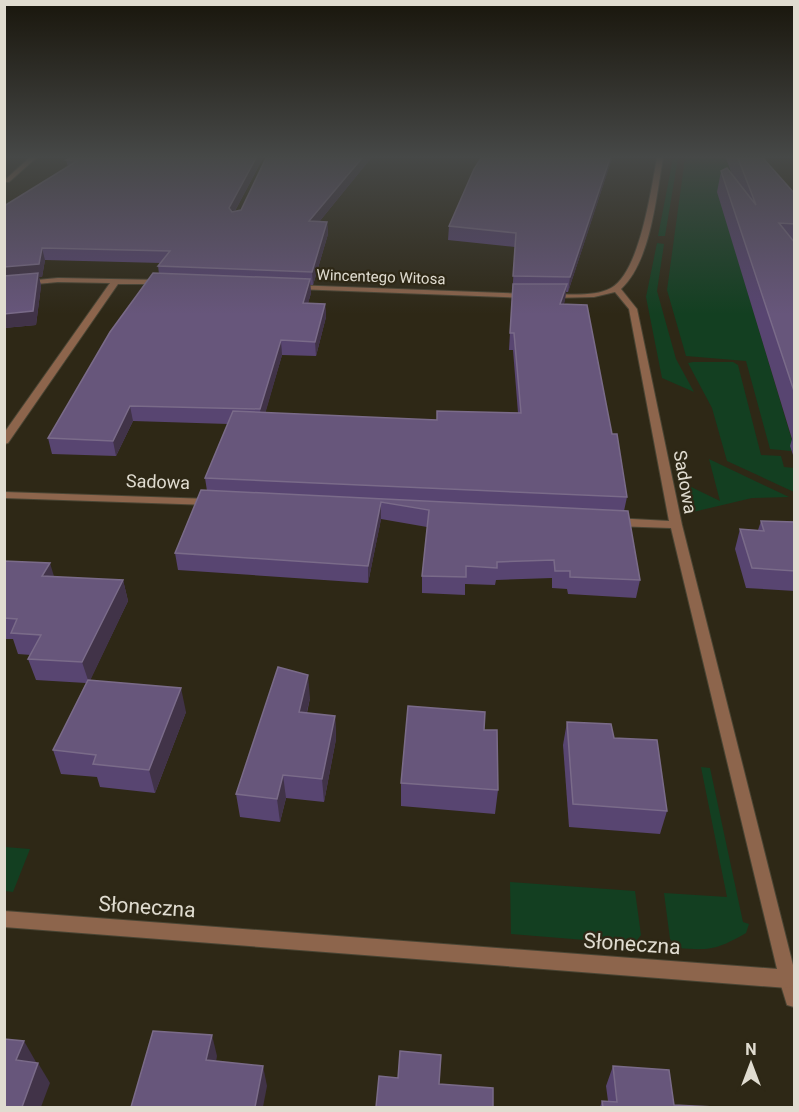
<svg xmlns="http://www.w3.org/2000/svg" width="799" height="1112" viewBox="0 0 799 1112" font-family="Roboto,sans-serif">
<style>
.green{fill:#133f21}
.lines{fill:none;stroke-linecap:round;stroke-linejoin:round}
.lane-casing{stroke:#4a4534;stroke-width:2}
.street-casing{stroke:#4a4534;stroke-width:2}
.lane{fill:#8d654c;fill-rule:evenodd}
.street{fill:#8d654c;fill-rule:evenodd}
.wall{fill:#584571}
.shaded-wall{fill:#413348}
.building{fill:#67567b;stroke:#7a6b89;stroke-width:1.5}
.labels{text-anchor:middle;stroke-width:4.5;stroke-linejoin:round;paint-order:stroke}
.far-street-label{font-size:15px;fill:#e0dcd0;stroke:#2e2816}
.street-label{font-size:18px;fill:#e0dcd0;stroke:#2e2816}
.near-street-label{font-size:21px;fill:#e0dcd0;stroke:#2e2816}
</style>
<rect width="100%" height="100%" fill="#2e2816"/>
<!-- green -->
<g class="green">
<polygon points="673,158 678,158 665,236 658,236"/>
<polygon points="685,158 726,158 756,244 733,243 794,447 791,451 770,449 746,361 686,356 667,290"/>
<polygon points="657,243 664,244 657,291 676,359 694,392 662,378 646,297"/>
<polygon points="693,362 733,362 738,365 761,455 781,456 784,467 794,468 794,492 727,461 712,408 688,363"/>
<polygon points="709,459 789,497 752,498 693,512 687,485 720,501"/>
<path d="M 701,767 L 710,768 L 743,922 L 749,924 L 746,933 C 718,949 711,951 678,948 L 670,939 L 664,893 L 727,897 Z"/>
<polygon points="5,847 30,849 13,892 5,891"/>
<polygon points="510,882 635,891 641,935 634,944 511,934"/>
</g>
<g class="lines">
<defs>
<polygon id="lane" points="788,970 794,973 794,1007 787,1005 779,979 782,973"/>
<g id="street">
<polygon points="29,158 36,158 9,182 5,182 5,180"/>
<path d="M 657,158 L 663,158 C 656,197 651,261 621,289 L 637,309 L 682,525 L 794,969 L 794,985 L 788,988 L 4,927 L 4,911 L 777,969 L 671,528 L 614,526 L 608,522 L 614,518 L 669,521 L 629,309 L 615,292 L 594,297 L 551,298 L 547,296 L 551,294 C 569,294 595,297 611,288 C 640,272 651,189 657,158 Z"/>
<polygon points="58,278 162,280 166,282 162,284 118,284 8,443 4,444 4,433 110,283 58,282 4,287 4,283"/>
<polygon points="293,285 528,294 532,296 528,298 296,289 293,289"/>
<polygon points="4,492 210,499 216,502 210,505 4,498"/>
</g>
</defs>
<!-- lane casing -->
<use href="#lane" class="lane-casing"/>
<!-- street casing -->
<use href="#street" class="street-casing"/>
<!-- lane -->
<use href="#lane" class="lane"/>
<!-- street -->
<use href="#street" class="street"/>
</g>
<!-- wall -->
<g class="wall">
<polygon points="70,158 263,158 235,211 241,210 266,158 371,158 319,222 327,222 328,234 313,285 310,285 311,293 308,303 325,304 326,317 316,356 282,355 265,413 436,420 518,413 513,350 509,350 515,247 448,240 449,226 481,158 612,158 568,292 566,292 564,304 612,434 627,497 624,511 640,580 636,598 568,594 567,589 552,588 552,578 496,580 495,585 465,584 465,595 422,593 422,576 427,527 381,519 368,583 178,570 175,553 207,491 205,478 228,424 133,421 116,456 52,454 48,438 159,274 158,266 161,263 45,260 42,277 39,277 41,286 36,325 4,328 4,206 68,167 66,160"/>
<polygon points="726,158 763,158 795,194 795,461 790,446 792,439 717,192 721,171 732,175"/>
<polygon points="761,521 795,522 795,591 746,588 735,549 740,529 758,530"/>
<polygon points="4,561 54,577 123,580 128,601 90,680 186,712 155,793 100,787 97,777 61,774 53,750 86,683 36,680 28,659 31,655 18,654 13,639 4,639"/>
<polygon points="310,698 307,713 335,716 336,739 324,802 286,798 280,822 240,817 236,794"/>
<polygon points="567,722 614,738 667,811 660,834 569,827 563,745"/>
<polygon points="484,730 498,790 495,814 401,806 401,783"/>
<polygon points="613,1066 674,1105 715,1107 600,1107 602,1101 608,1101 606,1086"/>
</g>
<!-- shaded-wall -->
<g class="shaded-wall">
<polygon points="256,158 263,158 230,220 229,208"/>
<polygon points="362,158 371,158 310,233 309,221"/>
<polygon points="610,158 612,158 568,292 570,277"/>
<polygon points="327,222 328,234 313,285 312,272"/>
<polygon points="42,248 45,260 42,277 39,277 41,286 36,325 4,328 4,267"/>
<polygon points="310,279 311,293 304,317 303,303"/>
<polygon points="567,284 565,300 558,321 560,304"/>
<polygon points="325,304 326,317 316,356 315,342"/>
<polygon points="281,340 282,355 262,425 260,409"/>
<polygon points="130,406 133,421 116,456 113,441"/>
<polygon points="381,502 381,519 368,583 368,566"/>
<polygon points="50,563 56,583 42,576"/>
<polygon points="123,580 128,601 89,683 82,662"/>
<polygon points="308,675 310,698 301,736 299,712"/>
<polygon points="181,688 186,712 155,793 149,770"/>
<polygon points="335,716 336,739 324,802 322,779"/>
<polygon points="283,775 286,798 280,822 277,799"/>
<polygon points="212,1035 217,1056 213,1080 206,1060"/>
<polygon points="24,1041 36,1062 28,1080 16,1060"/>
<polygon points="38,1063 50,1083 41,1107 22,1107"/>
<polygon points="263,1066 267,1086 263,1107 255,1107"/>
</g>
<!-- building -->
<g class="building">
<polygon points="70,158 256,158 229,208 232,212 241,210 266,158 362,158 309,221 327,222 312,272 158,266 170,251 42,248 39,264 4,267 4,206 77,161 66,160"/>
<polygon points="481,158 610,158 570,277 513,276 516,233 449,226 474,169"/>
<polygon points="738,158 763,158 795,194 795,224 779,223 795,243 795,394 721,171 727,168 756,205"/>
<polygon points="38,273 33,311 4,314 4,276"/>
<polygon points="153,273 310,279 303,303 325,304 315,342 281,340 260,409 130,406 113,441 48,438 110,332"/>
<polygon points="513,284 567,284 560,304 587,305 612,434 617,434 627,497 205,478 233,411 437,420 437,411 521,413 514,333 510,333"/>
<polygon points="201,490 628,511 640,580 570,577 570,571 555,571 554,560 497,562 497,568 466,566 466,577 422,576 429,510 381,502 368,566 175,553"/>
<polygon points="761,521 795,522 795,571 752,568 740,529 764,531"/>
<polygon points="4,561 50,563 42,576 123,580 82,662 28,659 41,635 11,633 17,619 4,618"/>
<polygon points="278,667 308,675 299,712 335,716 322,779 283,775 277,799 236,794"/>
<polygon points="88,680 181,688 149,770 93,764 96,755 53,750"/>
<polygon points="408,706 485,712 484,730 497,730 498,790 401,783"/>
<polygon points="567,722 611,724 614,738 657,740 667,811 573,804"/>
<polygon points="153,1031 212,1035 206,1060 263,1066 255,1107 131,1107"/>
<polygon points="4,1039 24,1041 16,1060 38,1063 22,1107 4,1107"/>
<polygon points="400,1051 441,1055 439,1084 493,1088 493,1107 376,1107 379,1076 398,1078"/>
<polygon points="613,1066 669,1070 674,1105 715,1107 603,1107 602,1101 617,1102"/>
</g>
<!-- sky -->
<linearGradient id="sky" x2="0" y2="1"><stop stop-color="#19160c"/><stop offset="0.5" stop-color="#464847"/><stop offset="1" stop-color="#464847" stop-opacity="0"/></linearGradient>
<rect width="799" height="314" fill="url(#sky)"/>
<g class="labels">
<!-- far-street labels -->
<g class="far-street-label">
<text transform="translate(381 277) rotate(2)" y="5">Wincentego Witosa</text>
</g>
<!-- street labels -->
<g class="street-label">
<text transform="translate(158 482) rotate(2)" y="6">Sadowa</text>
<text transform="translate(685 482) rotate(80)" y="6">Sadowa</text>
</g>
<!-- near-street labels -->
<g class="near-street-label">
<text transform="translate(147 907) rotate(4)" y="7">Słoneczna</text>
<text transform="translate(632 944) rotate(4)" y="7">Słoneczna</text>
</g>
</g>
<!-- border -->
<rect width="799" height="1112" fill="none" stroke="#e0dcd0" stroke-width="12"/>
<!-- north arrow -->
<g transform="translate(751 1064)" stroke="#2e2816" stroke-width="4.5" paint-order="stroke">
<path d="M0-4.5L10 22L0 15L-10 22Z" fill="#e0dcd0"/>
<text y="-9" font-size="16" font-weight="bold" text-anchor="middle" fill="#e0dcd0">N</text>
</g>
</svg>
